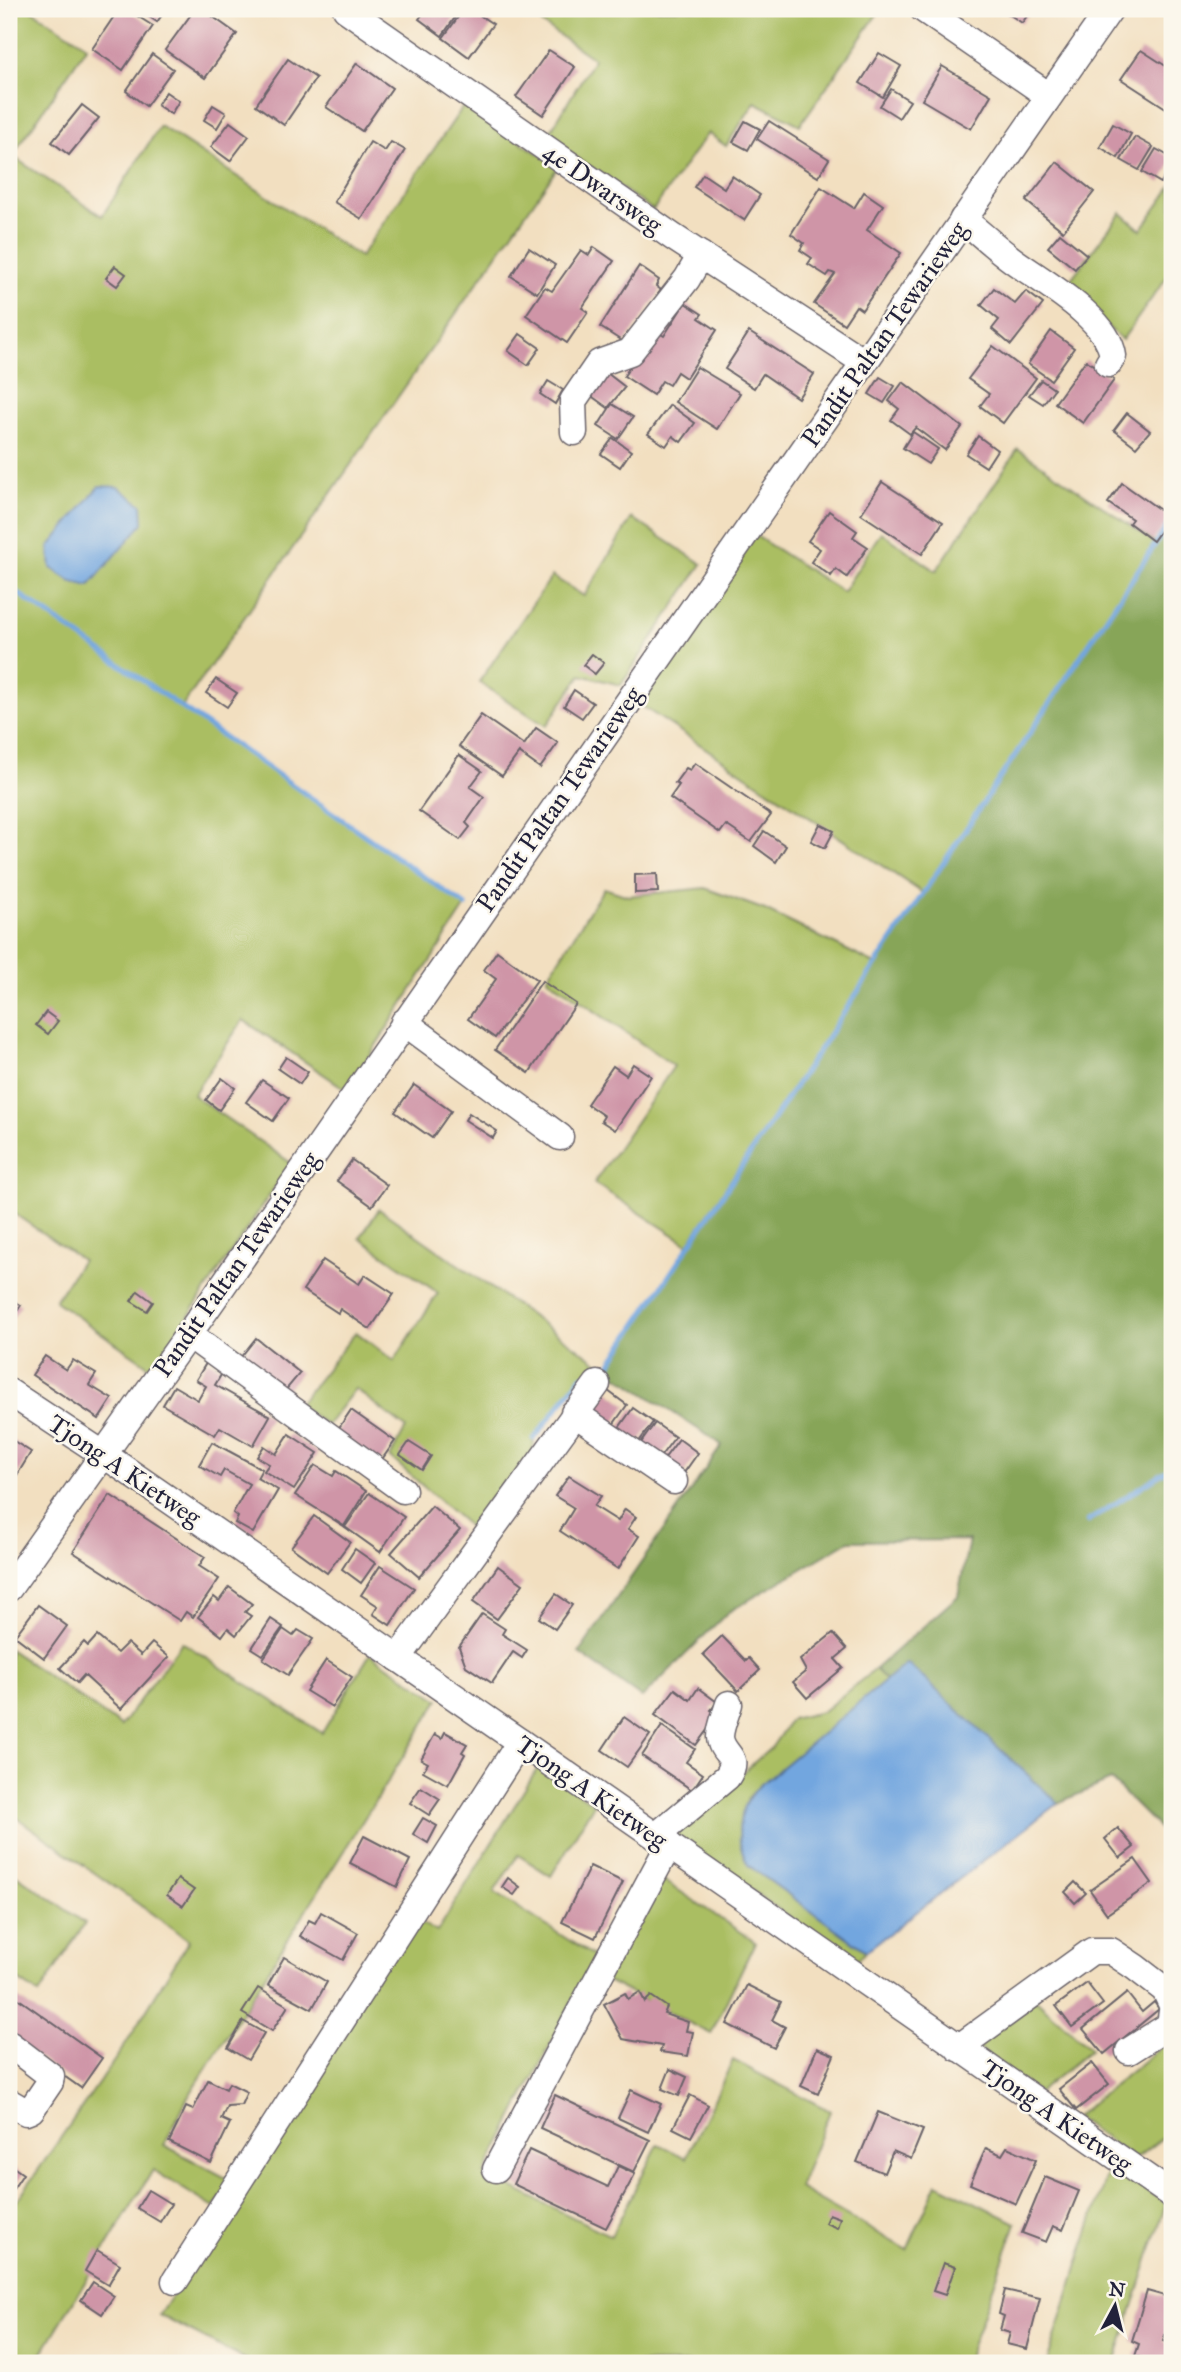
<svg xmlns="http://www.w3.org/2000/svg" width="1181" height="2372" viewBox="0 0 1181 2372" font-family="'IM FELL Great Primer',serif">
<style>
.green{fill:#aabe62;stroke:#66704e;stroke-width:2}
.forest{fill:#87a558;stroke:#54644a;stroke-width:2}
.water{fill:#72a6df;stroke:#4a648d;stroke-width:2}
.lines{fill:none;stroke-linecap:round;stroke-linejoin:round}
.stream{stroke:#72a6df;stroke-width:5}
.building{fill:#cf95a7}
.minor-casing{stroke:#6b646a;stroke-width:29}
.minor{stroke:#fff;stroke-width:26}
.labels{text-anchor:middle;stroke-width:5;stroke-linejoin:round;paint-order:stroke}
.street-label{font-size:26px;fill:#22223b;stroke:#fbf7ec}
</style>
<rect width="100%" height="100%" fill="#fbf7ec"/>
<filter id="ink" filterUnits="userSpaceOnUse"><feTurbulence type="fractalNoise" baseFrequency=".0143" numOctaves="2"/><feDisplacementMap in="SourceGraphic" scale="14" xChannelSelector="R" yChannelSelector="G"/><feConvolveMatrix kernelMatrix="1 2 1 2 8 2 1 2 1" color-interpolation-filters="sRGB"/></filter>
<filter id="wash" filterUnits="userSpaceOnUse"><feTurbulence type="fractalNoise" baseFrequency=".00686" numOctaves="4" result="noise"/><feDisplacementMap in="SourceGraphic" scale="28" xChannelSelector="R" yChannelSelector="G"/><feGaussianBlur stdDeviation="1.57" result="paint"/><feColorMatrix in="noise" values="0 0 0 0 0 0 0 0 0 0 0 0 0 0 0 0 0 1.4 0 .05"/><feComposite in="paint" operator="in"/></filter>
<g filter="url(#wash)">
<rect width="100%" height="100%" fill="#f2dfc0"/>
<!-- green -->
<g class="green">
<polygon points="9,9 30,9 87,46 12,156 102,216 160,126 360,257 465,104 558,167 182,707 466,906 347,1090 243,1020 193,1095 291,1163 153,1369 55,1301 82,1260 9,1210"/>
<polygon points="521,9 879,9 880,10 800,125 755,102 726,146 708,133 653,210 547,137 594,59"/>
<polygon points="1172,186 1172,270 1122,340 1065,287 1121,213 1141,230"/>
<polygon points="1018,449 1156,543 923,893 636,702 753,534 843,592 881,532 936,571"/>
<polygon points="632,518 702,564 621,685 581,675 546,726 479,682 552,576 584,596"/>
<polygon points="604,888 628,896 705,888 765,910 875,964 688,1244 594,1183 674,1066 547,978"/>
<polygon points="379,1209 607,1369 581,1377 534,1438 533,1459 481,1537 390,1457 406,1428 355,1389 327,1425 298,1405 356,1332 394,1361 438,1293 360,1238"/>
<polygon points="182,1642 322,1733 370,1654 439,1700 187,2099 164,2145 232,2181 214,2208 153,2170 36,2363 9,2363 9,2212 123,2048 189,1940 9,1812 9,1649 121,1726"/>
<polygon points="875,1669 887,1681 759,1786 747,1799 748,1865 866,1951 855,1963 671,1834 772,1747 791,1719 822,1712"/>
<polygon points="539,1766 594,1804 551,1876 518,1855 494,1892 595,1957 484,2174 611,2236 658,2144 686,2158 733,2060 830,2111 799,2188 907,2250 937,2183 1016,2223 966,2363 252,2363 159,2315 413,1918 437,1932"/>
<polygon points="9,1870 85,1923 39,1994 9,1974"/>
<polygon points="659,1877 755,1942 711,2034 603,1979"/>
<polygon points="1035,1999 1091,2049 1038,2093 975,2046"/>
<polygon points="1172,2038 1172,2130 1135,2159 1075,2117"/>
<polygon points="1109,2166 1166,2203 1115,2363 1047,2363"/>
</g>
<!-- forest -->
<polygon class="forest" points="1172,519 1172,1841 1111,1780 1058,1803 908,1664 887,1681 875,1669 958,1596 969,1540 849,1541 727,1613 642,1698 579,1653 722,1445 607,1369"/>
<!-- water -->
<g class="water">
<polygon points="99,486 118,487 142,505 143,523 89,586 72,582 51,568 49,547"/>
<path d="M 907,1663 L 1058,1803 L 866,1951 L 748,1865 C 733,1836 737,1810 759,1786 Z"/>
</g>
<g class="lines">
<!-- stream -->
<g class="stream">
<polyline points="9,587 466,906"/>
<polyline points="534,1439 581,1377 607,1369 1172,519"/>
<polyline points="1088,1521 1172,1467"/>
</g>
</g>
<g id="blocks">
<!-- building -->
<g class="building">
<polygon points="119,9 126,9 153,26 123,70 92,49"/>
<polygon points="138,9 166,9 157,22"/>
<polygon points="195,9 202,9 237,34 205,78 165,50"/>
<polygon points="427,9 461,9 442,36 419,19"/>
<polygon points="464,9 470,9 493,24 469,57 443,38"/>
<polygon points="1001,9 1032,9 1022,23"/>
<polygon points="549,50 575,67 543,115 516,97"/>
<polygon points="1141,50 1172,70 1172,112 1121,79"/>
<polygon points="879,53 901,66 883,97 860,83"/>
<polygon points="152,54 173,69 146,106 126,91"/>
<polygon points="288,59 316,78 284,125 256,105"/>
<polygon points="357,63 392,88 362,131 326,107"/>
<polygon points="942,66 991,95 971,129 922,100"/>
<polygon points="891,89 910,101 899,118 880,106"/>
<polygon points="166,92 179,101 171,114 157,105"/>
<polygon points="82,105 99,118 69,155 52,142"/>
<polygon points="213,105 226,113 217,128 204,120"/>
<polygon points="745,121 760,129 748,150 733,142"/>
<polygon points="769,121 829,159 818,177 757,139"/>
<polygon points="230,122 249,136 230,161 211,147"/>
<polygon points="1113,124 1131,134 1118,158 1100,147"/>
<polygon points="1135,137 1153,147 1139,170 1121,160"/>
<polygon points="370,142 385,151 391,142 405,150 362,219 334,202"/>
<polygon points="1156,149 1172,158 1172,162 1161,183 1142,172"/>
<polygon points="1057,162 1094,192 1063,231 1026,201"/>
<polygon points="703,174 724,188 732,176 760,195 744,220 694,187"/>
<polygon points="821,187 854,208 864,192 883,205 867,230 901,253 862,310 856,306 844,324 814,304 835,274 830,272 827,276 808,264 812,258 800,250 804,243 791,234"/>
<polygon points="1060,233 1087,255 1075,269 1048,247"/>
<polygon points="594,247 614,261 582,308 588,312 567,343 526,315 545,287 552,291 581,250 589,255"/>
<polygon points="529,248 555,265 537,293 511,276"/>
<polygon points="115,266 126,274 117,286 106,278"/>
<polygon points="639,266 659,280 656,286 661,290 625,343 600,327"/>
<polygon points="994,288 1015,304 1026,291 1043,304 1011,345 992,329 999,320 981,305"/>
<polygon points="685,303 702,314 699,318 717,330 686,378 677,372 669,385 662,381 653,395 624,376 654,330 664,336"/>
<polygon points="1051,331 1074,348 1051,380 1028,364"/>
<polygon points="749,332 814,374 798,398 763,374 754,388 725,369"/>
<polygon points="520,334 540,348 528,365 508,351"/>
<polygon points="993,346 1036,378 1003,423 980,406 989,394 968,379"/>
<polygon points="1086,360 1114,380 1083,423 1055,403"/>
<polygon points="697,367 740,393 717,429 675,402"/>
<polygon points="603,370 625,387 608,408 586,392"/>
<polygon points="880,377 895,386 884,403 869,394"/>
<polygon points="1041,380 1054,389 1043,404 1029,395"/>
<polygon points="548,381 563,390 555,404 540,394"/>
<polygon points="903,382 962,427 945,450 916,428 917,426 910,434 891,420 899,409 889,401"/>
<polygon points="612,404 633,417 618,439 598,426"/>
<polygon points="670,405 695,423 681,442 673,436 666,446 648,434"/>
<polygon points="1127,413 1150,431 1136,447 1114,430"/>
<polygon points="913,432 938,449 928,464 903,448"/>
<polygon points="978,436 997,450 986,467 966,454"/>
<polygon points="613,438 631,451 620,467 601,454"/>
<polygon points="882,482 943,522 922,554 861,514"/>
<polygon points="1122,483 1170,517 1153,541 1129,523 1132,519 1108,503"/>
<polygon points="829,511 857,531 853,537 868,547 847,577 836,569 831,576 811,562 820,549 808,541"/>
<polygon points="592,654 604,663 595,674 583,665"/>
<polygon points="216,679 237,693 227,707 206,693"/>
<polygon points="574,690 593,703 582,718 564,706"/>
<polygon points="481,715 524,745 536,728 558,743 540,768 519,753 502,776 459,746"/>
<polygon points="459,755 482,771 470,787 484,797 466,823 470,827 460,840 419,811"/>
<polygon points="695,763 771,815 751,842 726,825 720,833 670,798 679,785 675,783 686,768 690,770"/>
<polygon points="820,824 834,831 825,848 811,841"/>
<polygon points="764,831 786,846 776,862 754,846"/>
<polygon points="657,874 658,892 635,893 635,875"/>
<polygon points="497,951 537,980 495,1038 468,1019 496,979 484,970"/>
<polygon points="542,981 576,1004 529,1073 495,1050"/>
<polygon points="46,1012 58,1021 48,1034 36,1025"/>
<polygon points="286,1057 308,1072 300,1084 278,1069"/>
<polygon points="633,1064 651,1076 615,1130 601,1121 604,1116 587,1104 613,1066 626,1075"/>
<polygon points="222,1078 235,1088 219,1110 206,1100"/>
<polygon points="262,1080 289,1098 273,1121 246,1102"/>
<polygon points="414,1085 451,1111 432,1138 395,1112"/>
<polygon points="469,1113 497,1131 493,1138 465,1120"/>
<polygon points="352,1160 387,1185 372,1206 337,1181"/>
<polygon points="323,1260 359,1284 365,1275 394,1294 370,1329 340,1309 338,1313 303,1290"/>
<polygon points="138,1291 153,1302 147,1311 131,1301"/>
<polygon points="9,1298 21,1305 9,1324"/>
<polygon points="256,1338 300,1373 285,1391 240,1358"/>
<polygon points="45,1356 66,1370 73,1360 96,1374 89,1385 112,1399 99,1419 32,1375"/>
<polygon points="208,1360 224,1370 215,1385 270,1416 253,1446 220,1427 215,1435 163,1405 174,1386 198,1400 206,1386 196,1380"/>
<polygon points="608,1391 627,1405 610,1429 591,1415"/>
<polygon points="633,1408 653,1422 636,1446 616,1432"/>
<polygon points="351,1410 395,1441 380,1462 336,1432"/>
<polygon points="655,1423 675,1437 657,1461 638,1447"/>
<polygon points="289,1434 318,1453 294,1490 264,1471 269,1464 257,1457 264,1446 276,1454"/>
<polygon points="9,1438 31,1452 17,1475 11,1471 9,1474"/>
<polygon points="679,1439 698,1453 681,1477 661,1463"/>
<polygon points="212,1442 262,1469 257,1478 278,1490 253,1533 235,1523 238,1517 233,1513 249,1484 224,1470 220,1477 199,1465"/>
<polygon points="409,1442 431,1456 422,1470 400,1455"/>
<polygon points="315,1465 333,1476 336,1471 366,1491 344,1526 295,1495"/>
<polygon points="569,1476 601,1496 594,1506 618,1521 625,1509 636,1517 628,1529 639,1536 618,1569 560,1531 574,1508 555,1496"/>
<polygon points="369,1493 404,1517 380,1552 345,1527"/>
<polygon points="110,1495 205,1557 199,1566 219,1579 193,1617 186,1612 180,1621 73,1552"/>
<polygon points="432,1506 460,1530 419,1577 391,1553"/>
<polygon points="314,1516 350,1542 327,1573 291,1547"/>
<polygon points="355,1549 375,1563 361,1583 342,1569"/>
<polygon points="380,1566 414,1588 390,1625 373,1614 378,1606 361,1595"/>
<polygon points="498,1566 523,1584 497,1619 473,1602"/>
<polygon points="229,1587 252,1604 245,1612 251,1616 236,1635 228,1628 222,1636 198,1617 214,1597 219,1601"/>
<polygon points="556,1594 572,1605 555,1629 539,1618"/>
<polygon points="38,1605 67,1626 44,1658 15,1636"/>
<polygon points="482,1614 505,1629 502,1634 527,1650 522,1658 513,1652 492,1683 466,1666 459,1647"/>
<polygon points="271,1619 283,1627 263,1655 252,1648"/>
<polygon points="283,1629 293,1636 298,1630 313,1639 288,1675 263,1659"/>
<polygon points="833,1633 847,1649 835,1659 843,1668 807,1698 793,1682 806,1671 800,1660"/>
<polygon points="97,1636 117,1653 127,1643 141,1655 152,1643 169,1657 121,1709 84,1675 77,1683 60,1668 84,1642 88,1646"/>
<polygon points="722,1636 746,1661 749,1658 760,1670 738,1691 703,1654"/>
<polygon points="326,1660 352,1677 332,1707 306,1691"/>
<polygon points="698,1688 717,1702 711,1710 718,1715 696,1745 655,1715 675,1689 690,1700"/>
<polygon points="624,1717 650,1735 627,1767 602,1750"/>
<polygon points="662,1726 695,1749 686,1762 703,1774 692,1790 642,1756"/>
<polygon points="445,1732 467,1744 462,1752 465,1754 448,1785 423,1771 428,1763 421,1759 435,1734 442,1738"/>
<polygon points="421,1787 440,1799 429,1815 410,1803"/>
<polygon points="423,1818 437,1826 428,1843 413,1834"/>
<polygon points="1118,1828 1134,1847 1120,1858 1105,1839"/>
<polygon points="364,1836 410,1860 397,1887 350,1863"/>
<polygon points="1135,1859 1152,1883 1107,1914 1090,1890"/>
<polygon points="590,1866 623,1882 595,1938 562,1922"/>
<polygon points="508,1878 520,1887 514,1895 502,1887"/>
<polygon points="178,1879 194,1890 183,1906 167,1895"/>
<polygon points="1075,1882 1086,1893 1075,1903 1065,1892"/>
<polygon points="321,1912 358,1933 343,1960 300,1936 309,1920 315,1923"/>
<polygon points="284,1957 327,1982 312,2009 268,1985"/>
<polygon points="1087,1983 1103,2004 1072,2027 1056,2006"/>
<polygon points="747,1985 781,2002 772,2020 785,2027 774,2048 727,2024"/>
<polygon points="258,1988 288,2006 272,2031 242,2013"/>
<polygon points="9,1992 102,2058 81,2088 9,2037"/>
<polygon points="640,1992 645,2002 651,1996 667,2007 664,2014 688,2022 686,2031 693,2032 688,2056 660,2052 662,2046 623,2039 604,2004 625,1993 628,1999"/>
<polygon points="1127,1993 1142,2012 1154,2002 1159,2009 1104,2054 1083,2029"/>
<polygon points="243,2021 264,2033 248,2060 228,2048"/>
<polygon points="817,2048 834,2055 818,2094 801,2086"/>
<polygon points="1092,2063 1109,2084 1076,2110 1059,2089"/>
<polygon points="670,2069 687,2077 679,2096 662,2089"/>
<polygon points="208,2080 226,2089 229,2083 247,2092 241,2105 227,2106 221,2119 230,2123 211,2163 169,2142 186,2107 193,2110"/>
<polygon points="631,2090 661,2104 648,2132 618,2118"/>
<polygon points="555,2095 650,2140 634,2172 540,2128"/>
<polygon points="690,2095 708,2105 691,2137 673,2128"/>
<polygon points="878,2112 923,2130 911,2159 893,2151 884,2173 857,2162"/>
<polygon points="1007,2147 1036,2160 1016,2204 970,2184 986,2148 1002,2155"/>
<polygon points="529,2150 608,2187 618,2166 635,2174 606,2228 513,2184"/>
<polygon points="9,2164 23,2174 9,2195"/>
<polygon points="1045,2177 1079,2191 1063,2230 1053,2226 1046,2242 1022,2233"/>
<polygon points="148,2190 171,2204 160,2222 137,2208"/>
<polygon points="829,2214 840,2218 837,2228 825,2223"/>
<polygon points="97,2250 120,2264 108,2285 85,2271"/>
<polygon points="943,2263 955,2267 945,2295 933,2291"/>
<polygon points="93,2282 114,2296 102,2314 81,2300"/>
<polygon points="1005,2290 1040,2298 1027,2349 1007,2344 1010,2333 1000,2330 1004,2316 999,2314"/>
<polygon points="1147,2291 1172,2298 1172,2312 1163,2341 1172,2344 1168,2363 1159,2363 1135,2356 1139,2344 1132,2341"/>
</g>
</g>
</g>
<g filter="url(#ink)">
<use href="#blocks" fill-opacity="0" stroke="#6b646a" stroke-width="2"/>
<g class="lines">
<defs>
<g id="minor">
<polyline points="346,9 673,237 864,362"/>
<polyline points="923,9 1049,96"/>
<path d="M 963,219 C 980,233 996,248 1014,261 C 1043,282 1108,318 1113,356 L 1108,364"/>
<polyline points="574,432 573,401 599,363 630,352 687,279 701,255"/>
<polyline points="404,1022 560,1137"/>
<polyline points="188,1334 403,1490"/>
<polyline points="9,1392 103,1454 520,1742 1172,2195"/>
<polyline points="574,1413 674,1481"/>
<polyline points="9,1588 212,1301 1110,9"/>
<polyline points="398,1658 597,1384"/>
<path d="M 656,1836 L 727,1777 C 742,1755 721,1756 720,1737 C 720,1727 726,1714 729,1704"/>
<polyline points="9,2044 51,2076 50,2082 31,2110 26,2112 9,2102"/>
<polyline points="958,2048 1092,1951 1111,1951 1135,1967 1165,1990 1172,2005"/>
<polyline points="1129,2051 1170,2025 1172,2011"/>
<polyline points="496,2169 669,1845"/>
<polyline points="175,2281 520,1742"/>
</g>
</defs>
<!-- minor casing -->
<use href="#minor" class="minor-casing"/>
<!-- minor -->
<use href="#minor" class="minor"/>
</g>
</g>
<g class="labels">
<!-- street labels -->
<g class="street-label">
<text transform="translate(603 188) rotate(35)" y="9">4e Dwarsweg</text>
<text transform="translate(884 334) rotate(-55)" y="9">Pandit Paltan Tewarieweg</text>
<text transform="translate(559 799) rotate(-55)" y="9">Pandit Paltan Tewarieweg</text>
<text transform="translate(236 1264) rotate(-55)" y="9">Pandit Paltan Tewarieweg</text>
<text transform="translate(125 1470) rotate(34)" y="9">Tjong A Kietweg</text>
<text transform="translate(592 1792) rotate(35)" y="9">Tjong A Kietweg</text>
<text transform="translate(1057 2116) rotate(35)" y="9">Tjong A Kietweg</text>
</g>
</g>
<!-- margin -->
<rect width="1181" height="2372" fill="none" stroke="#fbf7ec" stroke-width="35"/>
<!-- north arrow -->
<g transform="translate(1115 2306) rotate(7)" stroke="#fbf7ec" stroke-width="5" paint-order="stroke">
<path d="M0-5L12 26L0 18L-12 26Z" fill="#22223b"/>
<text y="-10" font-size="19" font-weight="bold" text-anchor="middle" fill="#22223b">N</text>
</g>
</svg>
